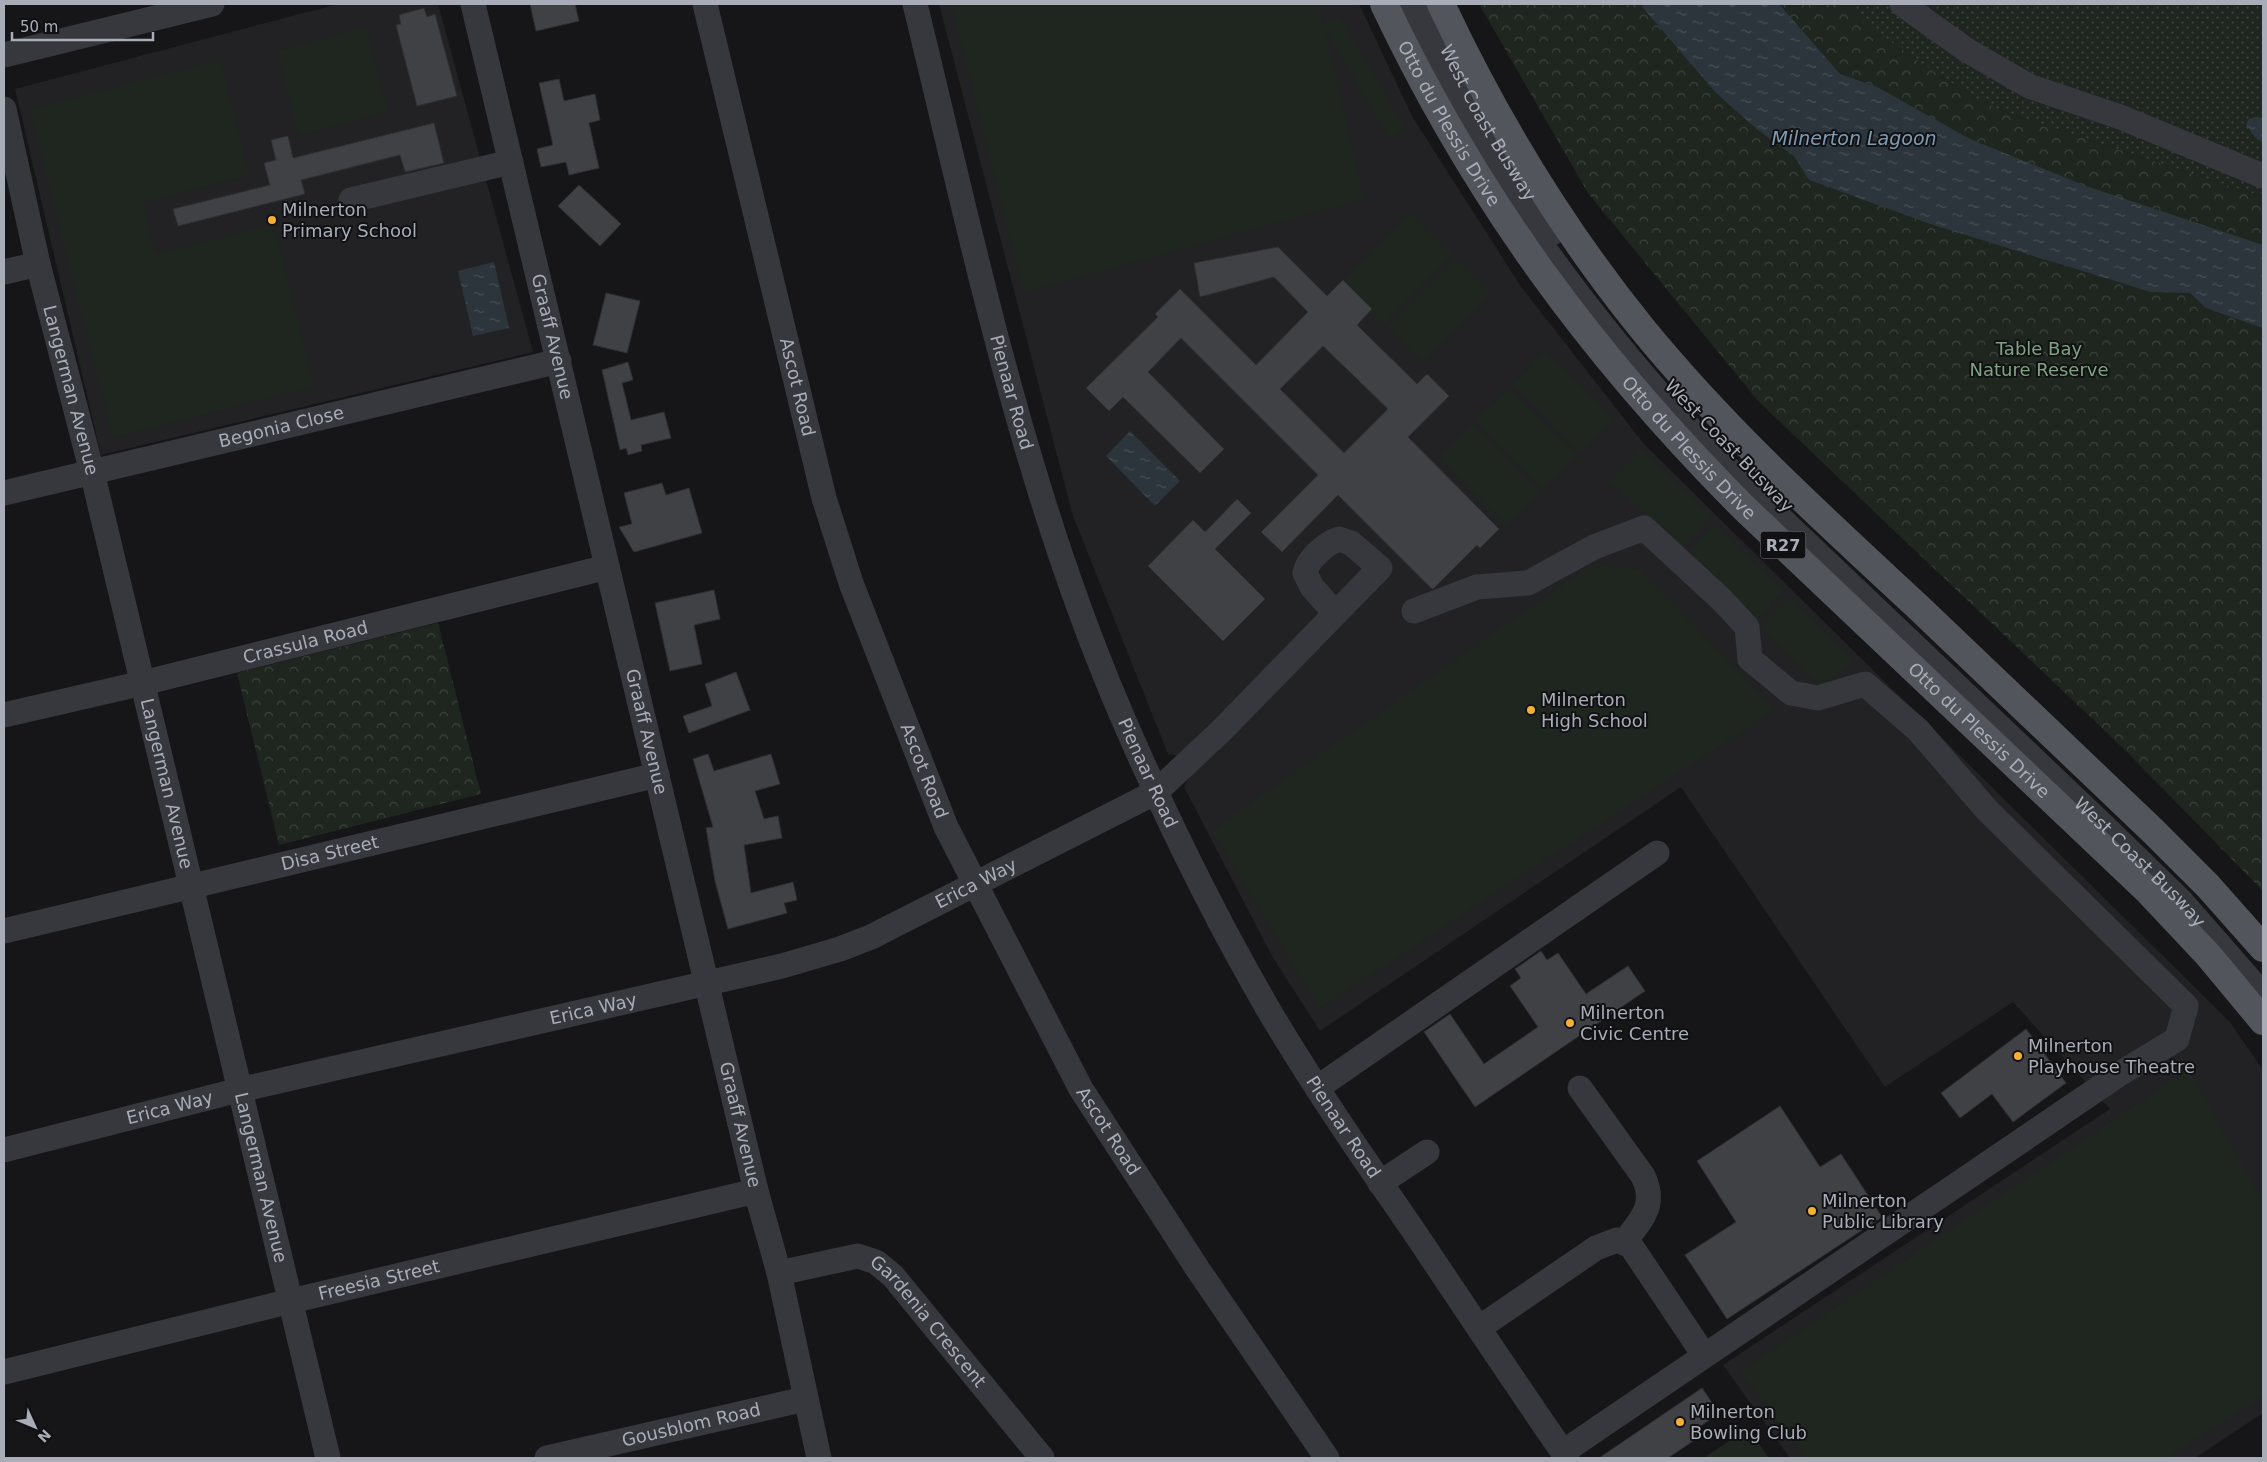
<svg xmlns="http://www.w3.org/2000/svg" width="2267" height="1462" viewBox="0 0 2267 1462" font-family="'DejaVu Sans',sans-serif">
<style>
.built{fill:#222225}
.grass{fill:url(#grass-dots)}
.park{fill:url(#park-crowns)}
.pitch{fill:#1e261f}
.water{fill:url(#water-ripples)}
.building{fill:#404145;stroke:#303034;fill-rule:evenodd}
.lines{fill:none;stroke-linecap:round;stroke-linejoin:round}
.minor{stroke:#37383d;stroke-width:25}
.major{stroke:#53555c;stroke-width:28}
.poi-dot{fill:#f2b134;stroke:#111113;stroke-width:2}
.labels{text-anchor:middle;stroke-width:4;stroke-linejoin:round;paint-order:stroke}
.shield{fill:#111113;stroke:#7b7e86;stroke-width:1}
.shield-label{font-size:16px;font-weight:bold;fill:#a8adb8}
.street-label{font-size:18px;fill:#a8adb8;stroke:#111113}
.poi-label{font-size:18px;fill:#a8adb8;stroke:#111113;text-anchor:start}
.park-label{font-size:18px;fill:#7fa381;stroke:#111113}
.water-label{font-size:19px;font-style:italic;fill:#7f9bb3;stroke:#111113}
</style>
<defs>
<pattern id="grass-dots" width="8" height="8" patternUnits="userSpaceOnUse" patternTransform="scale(1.25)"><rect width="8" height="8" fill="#1e261f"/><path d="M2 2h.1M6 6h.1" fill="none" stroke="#3c433d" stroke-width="1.8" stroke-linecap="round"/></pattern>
<pattern id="park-crowns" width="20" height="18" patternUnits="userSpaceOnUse" patternTransform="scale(1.25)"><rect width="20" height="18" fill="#1e261f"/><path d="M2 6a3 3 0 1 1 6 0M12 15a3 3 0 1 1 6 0" fill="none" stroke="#3c433d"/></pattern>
<pattern id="water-ripples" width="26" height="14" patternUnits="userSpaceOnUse" patternTransform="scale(1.25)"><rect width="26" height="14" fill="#2c353c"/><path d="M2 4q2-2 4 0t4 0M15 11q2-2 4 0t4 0" fill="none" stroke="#485056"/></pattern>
</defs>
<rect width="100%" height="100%" fill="#161618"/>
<!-- built -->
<g class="built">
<polygon points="338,4 438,4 533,352 101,455 15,89"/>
<polygon points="939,4 1359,4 1413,118 1522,288 1644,444 2230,1022 2263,1070 2263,1413 2195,1458 1790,1458 1723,1365 2110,1109 2013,1002 1885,1087 1681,787 1320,1031 1272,956 1184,787 1190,775 1178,756 1168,754 1073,516"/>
</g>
<!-- grass -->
<polygon class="grass" points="1848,4 2263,4 2263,197 2013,115 1981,101 1943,78 1863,23"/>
<!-- park -->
<g class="park">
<polygon points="1479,4 1848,4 1864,23 1943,78 1981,101 2013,115 2263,197 2263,891 2126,751 1759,402 1588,193"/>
<polygon points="438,623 481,794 279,845 237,673"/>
</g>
<!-- pitch -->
<g class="pitch">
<polygon points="951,4 1318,4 1323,24 1339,15 1406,129 1389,139 1325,29 1364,199 1023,293"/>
<polygon points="366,27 388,112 299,136 277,51"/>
<polygon points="220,60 249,175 143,203 156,254 274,224 314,386 113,438 30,109"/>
<polygon points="1410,213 1452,254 1384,324 1342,283"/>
<polygon points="1456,259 1490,293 1422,361 1388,328"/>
<polygon points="1545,351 1613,419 1579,453 1512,385"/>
<polygon points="1509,388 1577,455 1543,489 1475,421"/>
<polygon points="1473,424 1540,492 1506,526 1439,458"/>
<polygon points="1641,449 1712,517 1681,549 1610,481"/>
<polygon points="1714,524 1784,591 1755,621 1686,554"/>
<polygon points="1594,563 1640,570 1775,710 1319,1008 1212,830"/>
<polygon points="1790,597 1853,661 1823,691 1760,627"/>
<polygon points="2188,1069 2263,1201 2263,1396 2167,1458 1805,1458 1740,1372"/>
<polygon points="1748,1428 1769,1458 1704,1458"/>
</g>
<!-- water -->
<g class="water">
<polygon points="1641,4 1779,4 1840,74 1877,87 1970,139 2086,186 2263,245 2263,328 2206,308 2190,293 2151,292 1933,225 1809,180 1794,156 1758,130 1716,93 1644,9"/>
<polygon points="2254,117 2263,118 2263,143 2256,138 2246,125 2248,120"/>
<polygon points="494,262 509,328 473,336 458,271"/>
<polygon points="1130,431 1180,481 1155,506 1106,456"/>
</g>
<!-- building -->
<g class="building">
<polygon points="530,4 575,4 579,21 536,31"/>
<polygon points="424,8 427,17 435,14 457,96 417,106 396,25 401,24 399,15"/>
<polygon points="559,79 564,101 595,94 600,120 589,123 599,168 569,175 566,162 541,167 537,149 553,145 539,83"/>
<polygon points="434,123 444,163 405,172 400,155 301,180 305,194 178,226 173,209 270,185 264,163 276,160 271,140 288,136 293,158"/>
<polygon points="579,185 621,224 600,246 558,206"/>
<path d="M 1278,247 L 1327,296 L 1343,280 L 1372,309 L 1357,325 L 1417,384 L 1427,374 L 1449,396 L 1408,437 L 1499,529 L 1480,548 L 1477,545 L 1434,588 L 1432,589 L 1338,495 L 1282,552 L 1261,532 L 1318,475 L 1181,338 L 1148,372 L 1224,449 L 1200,473 L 1123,397 L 1109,411 L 1086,388 L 1158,317 L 1155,314 L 1180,289 L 1256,365 L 1308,312 L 1274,277 L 1200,297 L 1194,263 ZM 1323,346 L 1388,409 L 1344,453 L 1280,389 Z"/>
<polygon points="606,293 640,301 627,353 593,345"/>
<polygon points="628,362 633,380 622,383 631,420 664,412 671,438 641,445 642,451 628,455 626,448 620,450 602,370"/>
<polygon points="662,483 666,495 689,488 702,533 634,552 619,527 632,524 624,493"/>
<polygon points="1237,499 1251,513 1215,549 1265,599 1223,641 1148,566 1193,520 1205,532"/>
<polygon points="714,590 720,619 694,625 702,664 670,671 655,603"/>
<polygon points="736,672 750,710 689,733 683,716 712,706 705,684"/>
<polygon points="708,754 714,771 771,754 780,784 755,791 764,819 778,816 782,838 744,845 751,893 793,882 797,900 784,903 787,913 728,929 715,881 706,828 713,827 693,759"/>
<polygon points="1541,951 1547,960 1558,953 1586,994 1628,966 1645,991 1475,1107 1424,1032 1450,1014 1484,1064 1538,1027 1510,986 1521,978 1515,969"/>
<polygon points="2026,1029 2066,1083 2013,1122 1992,1094 1960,1118 1941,1093"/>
<polygon points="1780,1106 1820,1167 1841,1154 1882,1217 1727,1319 1685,1255 1736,1222 1697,1161"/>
<polygon points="1702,1388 1719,1413 1695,1430 1699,1437 1668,1458 1599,1458"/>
</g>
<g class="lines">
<!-- minor -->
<g class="minor">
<path id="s1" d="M 473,4 L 756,1191 L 779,1273 L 819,1458"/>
<path id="s2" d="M 705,4 L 824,498 L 851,583 L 946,827 L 1081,1089 L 1199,1271 L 1327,1458"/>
<path id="s3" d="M 915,4 C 975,250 1026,500 1129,732 C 1171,828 1218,923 1271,1014 C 1315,1088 1364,1159 1413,1230 C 1464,1306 1515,1383 1567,1458"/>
<path id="s4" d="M 1400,4 C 1479,173 1590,322 1716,457 L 2106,828 L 2181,901 L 2263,995"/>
<path id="s5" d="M 1424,4 L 1478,112 L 1552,233"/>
<polyline points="1902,4 1968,51 2029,86 2123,118 2263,176"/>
<polyline points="4,55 212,4"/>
<path id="s6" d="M 4,109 L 38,264 L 92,472 L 328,1458"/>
<polyline points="351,200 511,162"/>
<polyline points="4,272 38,264"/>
<path id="s7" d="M 4,493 L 559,361"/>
<polyline points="1414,611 1477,587 1528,583 1594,547 1644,528 1722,600 1747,627 1750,659 1791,693 1818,698 1865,684 1918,730 1987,810 2186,1006 2177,1039 2121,1073 1563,1452"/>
<path id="s8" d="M 4,715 L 143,683 L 607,567"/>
<path id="s9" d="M 4,931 L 657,775"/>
<polyline points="1317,1088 1657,853"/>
<path d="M 1580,1088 L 1643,1176 C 1657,1205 1642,1219 1624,1242"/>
<path id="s10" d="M 4,1150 L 239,1090 L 782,966 L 840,949 L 871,937 L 1156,792 L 1221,731 L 1380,568 L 1351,543 L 1339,539 C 1326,543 1307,560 1305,573 L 1312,587 L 1335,613"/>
<polyline points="1380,1183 1427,1152"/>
<path id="s11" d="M 779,1273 L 858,1256 L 876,1262 L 893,1276 L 1042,1458"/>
<polyline points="1479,1328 1596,1248 1617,1240 1631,1246 1704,1355"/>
<path id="s12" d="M 4,1372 L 291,1301 L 756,1191"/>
<path id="s13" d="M 547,1458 L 805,1399"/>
</g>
<!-- major -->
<g class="major">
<path id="s14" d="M 1384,4 C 1476,198 1592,355 1743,507 L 2146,889 L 2209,956 L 2263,1021"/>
<path d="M 1441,4 C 1495,119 1561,228 1641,327 C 1724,429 1821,517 1917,606 C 1996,681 2074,756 2153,831 L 2208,886 L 2263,948"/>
</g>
</g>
<!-- markers -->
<g class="poi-dot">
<circle cx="272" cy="220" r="5"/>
<circle cx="1531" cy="710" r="5"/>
<circle cx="1570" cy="1023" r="5"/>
<circle cx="2018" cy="1056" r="5"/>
<circle cx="1812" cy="1211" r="5"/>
<circle cx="1680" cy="1422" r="5"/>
</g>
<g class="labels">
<!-- shield labels -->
<rect class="shield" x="1760.5" y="531.5" width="45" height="27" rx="4"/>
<g class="shield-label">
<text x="1783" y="551">R27</text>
</g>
<!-- street labels -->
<g class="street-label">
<text dy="6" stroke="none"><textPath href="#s5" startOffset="135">West Coast Busway</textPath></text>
<text dy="6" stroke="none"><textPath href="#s14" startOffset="136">Otto du Plessis Drive</textPath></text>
<text dy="6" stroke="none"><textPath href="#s1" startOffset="342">Graaff Avenue</textPath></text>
<text dy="6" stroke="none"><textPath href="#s2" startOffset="394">Ascot Road</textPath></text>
<text dy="6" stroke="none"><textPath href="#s6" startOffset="289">Langerman Avenue</textPath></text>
<text dy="6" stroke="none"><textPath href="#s3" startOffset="400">Pienaar Road</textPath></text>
<text dy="6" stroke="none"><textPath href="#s7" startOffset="285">Begonia Close</textPath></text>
<text transform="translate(1729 446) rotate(46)" y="6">West Coast Busway</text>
<text dy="6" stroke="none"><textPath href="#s14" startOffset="541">Otto du Plessis Drive</textPath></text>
<text dy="6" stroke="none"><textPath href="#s8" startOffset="310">Crassula Road</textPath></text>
<text dy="6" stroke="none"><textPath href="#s14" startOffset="946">Otto du Plessis Drive</textPath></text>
<text dy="6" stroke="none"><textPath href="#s1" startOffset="748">Graaff Avenue</textPath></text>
<text dy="6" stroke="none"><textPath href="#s2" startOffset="799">Ascot Road</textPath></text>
<text dy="6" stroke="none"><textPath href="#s3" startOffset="805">Pienaar Road</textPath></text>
<text dy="6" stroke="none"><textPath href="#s6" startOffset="694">Langerman Avenue</textPath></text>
<text dy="6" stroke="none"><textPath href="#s9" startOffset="335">Disa Street</textPath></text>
<text dy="6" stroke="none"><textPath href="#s4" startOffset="1141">West Coast Busway</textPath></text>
<text dy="6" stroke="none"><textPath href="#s10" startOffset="1011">Erica Way</textPath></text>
<text dy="6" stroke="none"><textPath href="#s10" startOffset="606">Erica Way</textPath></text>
<text dy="6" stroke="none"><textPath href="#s10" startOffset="171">Erica Way</textPath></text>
<text dy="6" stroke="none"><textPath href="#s1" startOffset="1152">Graaff Avenue</textPath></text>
<text dy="6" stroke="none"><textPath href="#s3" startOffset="1210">Pienaar Road</textPath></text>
<text dy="6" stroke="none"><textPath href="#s2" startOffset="1204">Ascot Road</textPath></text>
<text dy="6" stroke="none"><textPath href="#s6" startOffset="1099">Langerman Avenue</textPath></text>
<text dy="6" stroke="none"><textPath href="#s12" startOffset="386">Freesia Street</textPath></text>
<text dy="6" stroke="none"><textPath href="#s11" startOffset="179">Gardenia Crescent</textPath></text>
<text dy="6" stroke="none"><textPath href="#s13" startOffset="148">Gousblom Road</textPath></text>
</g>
<!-- poi labels -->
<g class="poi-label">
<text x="282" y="216">Milnerton<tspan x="282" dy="21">Primary School</tspan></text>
<text x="1541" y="706">Milnerton<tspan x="1541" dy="21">High School</tspan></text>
<text x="1580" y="1019">Milnerton<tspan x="1580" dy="21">Civic Centre</tspan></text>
<text x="2028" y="1052">Milnerton<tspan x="2028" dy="21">Playhouse Theatre</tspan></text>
<text x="1822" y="1207">Milnerton<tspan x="1822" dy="21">Public Library</tspan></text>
<text x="1690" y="1418">Milnerton<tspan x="1690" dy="21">Bowling Club</tspan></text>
</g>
<!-- park labels -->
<g class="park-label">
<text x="2039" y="355">Table Bay<tspan x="2039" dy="21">Nature Reserve</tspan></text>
</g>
<!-- water labels -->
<g class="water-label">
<text x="1854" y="145">Milnerton Lagoon</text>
</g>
</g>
<!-- border -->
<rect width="2267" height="1462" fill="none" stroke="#a8adb8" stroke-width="10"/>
<!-- north arrow -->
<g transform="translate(35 1427) rotate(134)" stroke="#111113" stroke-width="4" paint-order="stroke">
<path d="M0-4L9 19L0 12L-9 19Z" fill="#a8adb8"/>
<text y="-8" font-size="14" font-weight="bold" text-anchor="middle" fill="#a8adb8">N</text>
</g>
<!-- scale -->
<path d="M12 32v8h141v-8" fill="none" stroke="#a8adb8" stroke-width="2.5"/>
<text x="20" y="32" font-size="15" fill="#a8adb8" stroke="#111113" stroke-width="4" paint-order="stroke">50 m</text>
</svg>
